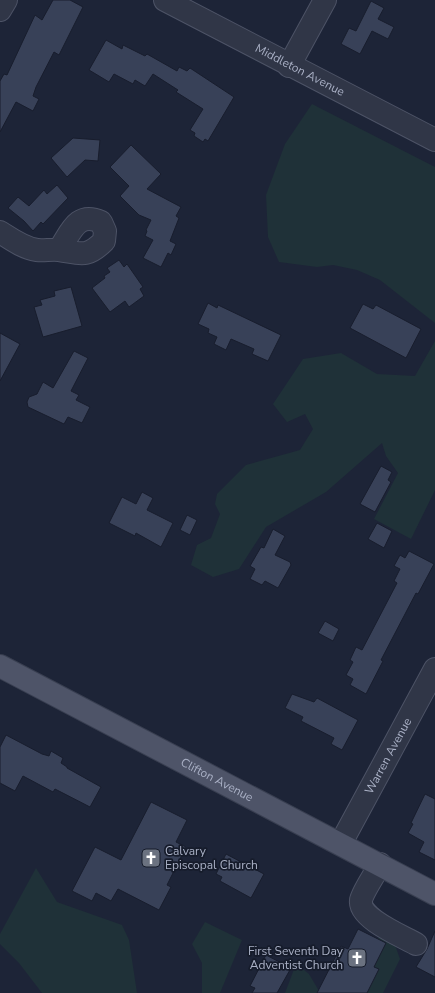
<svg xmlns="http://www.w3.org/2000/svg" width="435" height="993" viewBox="0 0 435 993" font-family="'Nunito Sans',sans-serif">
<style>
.green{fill:#1f3138}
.building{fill:#384158;stroke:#181d2d}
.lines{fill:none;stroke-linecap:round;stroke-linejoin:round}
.minor-casing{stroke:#4d5366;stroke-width:24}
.major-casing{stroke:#393f51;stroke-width:24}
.minor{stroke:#303647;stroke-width:22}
.major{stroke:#4e5468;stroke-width:22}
.labels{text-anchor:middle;stroke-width:3.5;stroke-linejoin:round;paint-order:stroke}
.street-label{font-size:12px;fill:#a9b0c5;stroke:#161c2b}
.poi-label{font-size:12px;fill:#a9b0c5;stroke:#161c2b;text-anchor:start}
</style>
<rect width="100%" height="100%" fill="#1d2437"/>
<!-- green -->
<g class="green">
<polygon points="312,104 435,167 435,323 380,280 357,270 333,265 317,267 279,262 268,237 266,195 285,144"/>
<polygon points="435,341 435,490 411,539 374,519 398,473 386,456 382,443 326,492 266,527 239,569 213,577 191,565 197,545 211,538 220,514 215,504 217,494 246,465 300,450 313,429 305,414 287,422 273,404 303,359 341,353 377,374 415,376"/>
<polygon points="36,868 57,902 122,925 129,940 137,993 42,993 19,963 0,944 0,934"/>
<polygon points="205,922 242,940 220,993 202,993 202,963 192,944"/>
<polygon points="379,937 395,945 400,959 383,993 367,993 374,967 386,943 378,939"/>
<polygon points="296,964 309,974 319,991 317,993 285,993"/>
</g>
<!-- building -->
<g class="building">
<polygon points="53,0 70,0 83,7 59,55 54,52 36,87 33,96 39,99 33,111 16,102 0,132 0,81 4,74 7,75 35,15 42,20"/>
<polygon points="371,1 384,8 378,19 394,27 388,39 372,31 360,54 341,44 349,28 356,31"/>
<polygon points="106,40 122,49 123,45 145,56 147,54 177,71 179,67 187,71 190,68 234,97 208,141 205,139 203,142 194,136 195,133 190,130 203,109 176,92 178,90 153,74 145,86 135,80 133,84 114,74 109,82 89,70"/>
<polygon points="73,138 100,140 98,161 85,160 67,177 51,158"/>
<polygon points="131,145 161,174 147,189 181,207 176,216 179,218 170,241 176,244 171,255 168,253 161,267 143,258 153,240 145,236 147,231 146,230 151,220 139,215 120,196 129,186 110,167"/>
<polygon points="57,185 68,198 43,224 41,222 33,231 24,221 8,208 18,197 29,206 44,190 47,194"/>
<polygon points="119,260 124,267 127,264 143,287 140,289 144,296 129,307 125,301 110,312 92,288 105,278 104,276 110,272 107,268"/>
<polygon points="71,287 82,326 43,337 34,307 42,305 40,300 55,296 54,291"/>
<polygon points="208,303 217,308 218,305 281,335 268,361 252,354 254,349 231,339 226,350 214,344 217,337 208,333 209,329 198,324"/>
<polygon points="363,304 373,309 376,305 421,329 406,358 350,328"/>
<polygon points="0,333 20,344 0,381"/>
<polygon points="74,351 88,358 71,391 79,395 76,400 90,407 82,423 68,417 64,424 28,407 27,402 29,397 37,394 43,382 53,388"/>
<polygon points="381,466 392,472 388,480 391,482 375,512 360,504"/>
<polygon points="142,492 153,498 147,510 173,523 161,547 136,533 135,536 109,523 122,497 136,504"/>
<polygon points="187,515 197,520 190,535 180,530"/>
<polygon points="377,523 392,531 384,548 368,539"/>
<polygon points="273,529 285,536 275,555 290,562 291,565 278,588 265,581 262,585 250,579 255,569 250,566 261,547 264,548"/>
<polygon points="409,551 434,564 418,594 416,593 381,660 383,661 366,694 350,685 353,679 346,675 353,662 350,660 356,647 362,650 397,583 394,581 400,569 394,566 400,555 405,558"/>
<polygon points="325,621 339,629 333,641 318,633"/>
<polygon points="292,694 314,702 317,698 358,720 342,750 331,744 334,738 301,721 303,717 285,708"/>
<polygon points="6,735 42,754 49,756 51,751 63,758 61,763 67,767 67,768 101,787 90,807 55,789 53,792 23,776 15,791 0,783 0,747"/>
<polygon points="425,794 435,799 435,860 419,852 424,842 408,833 413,824 411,823"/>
<polygon points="151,802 187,820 176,842 186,847 167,885 171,887 159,910 118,889 111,901 96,893 92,901 72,891 95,847 121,860"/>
<polygon points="226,854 264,874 251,898 220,881 222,877 216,874"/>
<polygon points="358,929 386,943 374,967 379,969 367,993 317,993 341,946 348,949"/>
<polygon points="435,931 435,977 416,967 427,949"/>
<polygon points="266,955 291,968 277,993 252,993 255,988 250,986"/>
</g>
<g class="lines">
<defs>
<g id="minor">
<path id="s1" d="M 165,0 L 435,140"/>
<polyline points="0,10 6,0"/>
<polyline points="289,66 325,0"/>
<path d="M 0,232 C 11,239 23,248 37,250 C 44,251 51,249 59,250 C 80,253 86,259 104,241 L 105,231 L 101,222 C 77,211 71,232 59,250"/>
<path id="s2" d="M 341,843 L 435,669"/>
<path d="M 380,864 C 376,873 363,891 361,900 C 358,918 402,936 416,944"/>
</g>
<g id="major">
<path id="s3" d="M 0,666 L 435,894"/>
</g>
</defs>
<!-- minor casing -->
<use href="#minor" class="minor-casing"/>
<!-- major casing -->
<use href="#major" class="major-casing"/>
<!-- minor -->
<use href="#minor" class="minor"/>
<!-- major -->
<use href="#major" class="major"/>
</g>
<!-- icons -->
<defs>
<symbol id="church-square" viewBox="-11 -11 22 22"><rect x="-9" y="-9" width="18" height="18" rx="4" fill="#6b7280" stroke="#161c2b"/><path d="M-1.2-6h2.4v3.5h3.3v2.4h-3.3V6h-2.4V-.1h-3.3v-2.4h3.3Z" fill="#fff"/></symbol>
</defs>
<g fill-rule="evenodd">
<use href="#church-square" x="140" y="847" width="22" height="22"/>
<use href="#church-square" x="346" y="947" width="22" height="22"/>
</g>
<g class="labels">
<!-- street labels -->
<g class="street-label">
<text dy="4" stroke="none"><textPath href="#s1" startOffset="152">Middleton Avenue</textPath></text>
<text dy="4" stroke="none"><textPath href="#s2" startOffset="99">Warren Avenue</textPath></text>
<text dy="4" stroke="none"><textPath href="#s3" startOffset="245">Clifton Avenue</textPath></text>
</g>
<!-- poi labels -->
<g class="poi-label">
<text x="165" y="855">Calvary<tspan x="165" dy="14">Episcopal Church</tspan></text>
<text x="343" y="955" text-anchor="end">First Seventh Day<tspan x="343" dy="14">Adventist Church</tspan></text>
</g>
</g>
</svg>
